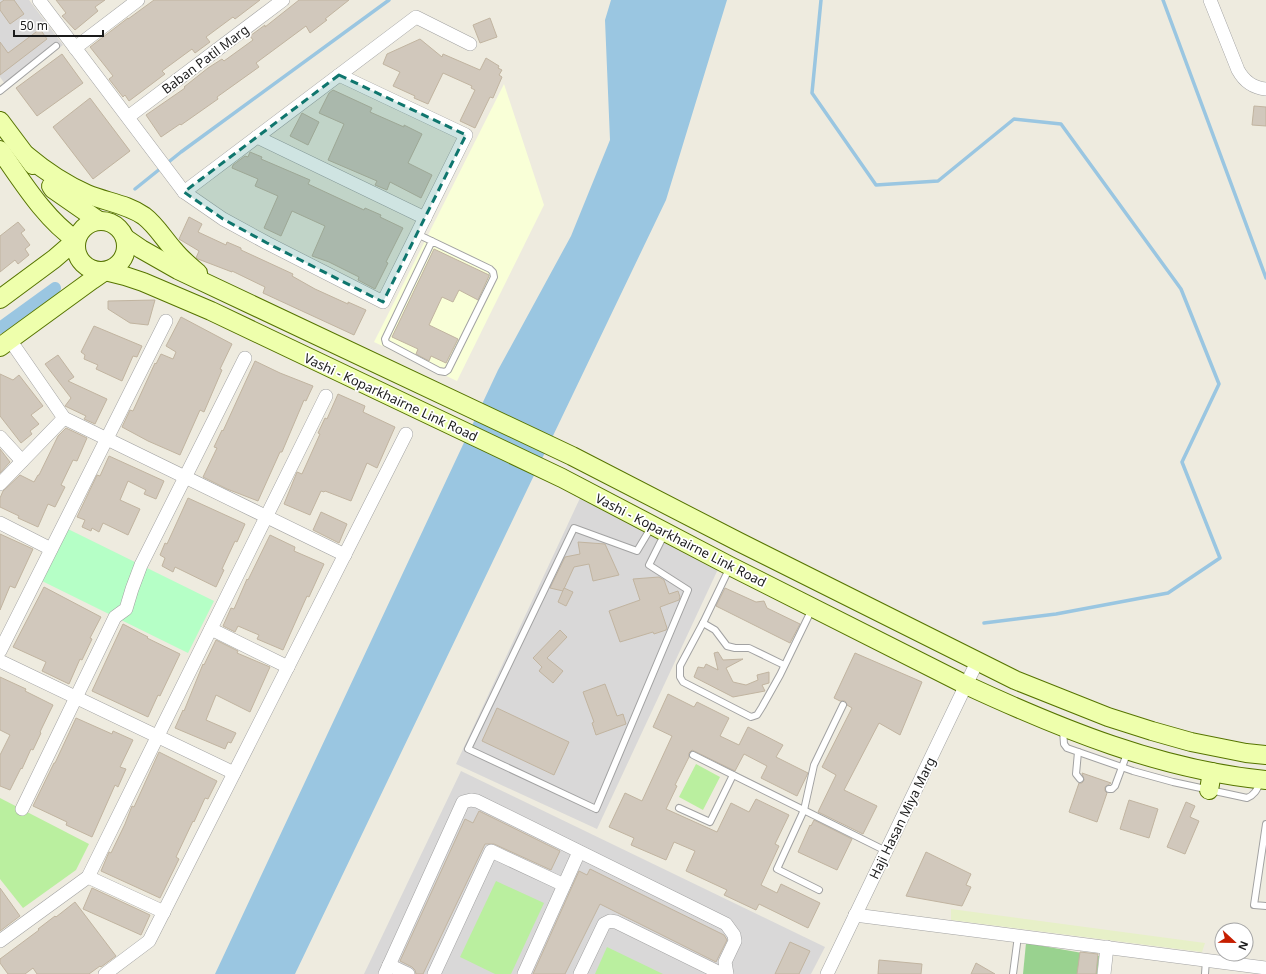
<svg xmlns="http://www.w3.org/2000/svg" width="1266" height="974" viewBox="0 0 1266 974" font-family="'Noto Sans',sans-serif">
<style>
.residential{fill:#d9d8d8}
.education{fill:#f9ffd7}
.farmland{fill:#e7f0c8}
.grass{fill:#baef9f}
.forest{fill:#99d28f}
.park{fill:#b5ffc6}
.water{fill:#9ac6e1}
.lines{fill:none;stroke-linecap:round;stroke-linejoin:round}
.stream{stroke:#9ac6e1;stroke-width:3.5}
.canal{stroke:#9ac6e1;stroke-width:12}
.building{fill:#d1c8bc;stroke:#c1b4a0}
.service-casing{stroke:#a2a2a2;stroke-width:8}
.minor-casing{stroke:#a2a2a2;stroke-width:14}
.secondary-casing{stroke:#567400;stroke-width:20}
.service{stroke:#fff;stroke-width:6}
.minor{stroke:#fff;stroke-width:13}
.secondary{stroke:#eeffac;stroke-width:18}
.marked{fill:#0f766e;fill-opacity:0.2;stroke:#0f766e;stroke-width:3;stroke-dasharray:8 5;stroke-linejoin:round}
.labels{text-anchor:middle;stroke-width:3.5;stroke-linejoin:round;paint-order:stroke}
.street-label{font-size:13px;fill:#1b1b1b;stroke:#fff}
</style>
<rect width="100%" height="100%" fill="#eeebdf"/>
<!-- residential -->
<g class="residential">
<polygon points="0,0 29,0 63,45 5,84 0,77"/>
<polygon points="581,496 719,567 597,829 456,764"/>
<polygon points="461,771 825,947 811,974 364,974"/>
</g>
<!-- education -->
<polygon class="education" points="504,84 544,205 457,381 374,342"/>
<!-- farmland -->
<polygon class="farmland" points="951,909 1205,943 1202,952 951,920"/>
<!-- grass -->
<g class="grass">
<polygon points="696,764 720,777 703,810 679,797"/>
<polygon points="0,798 89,844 76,870 23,908 0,879"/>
<polygon points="496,881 544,903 511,974 495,974 460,957"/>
<polygon points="607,947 663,974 595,974"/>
</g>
<!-- forest -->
<polygon class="forest" points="1026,943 1099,956 1097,974 1023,974"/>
<!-- park -->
<polygon class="park" points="68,529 214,601 188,653 42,581"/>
<!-- water -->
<polygon class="water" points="611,0 727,0 666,200 295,974 215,974 498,370 571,236 610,140 605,20"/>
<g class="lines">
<!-- stream -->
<g class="stream">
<polyline points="821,0 812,93 876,185 938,181 1014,119 1061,124 1181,289 1219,384 1182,462 1220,558 1168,593 1056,614 984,623"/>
<polyline points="1163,0 1266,278"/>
<polyline points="135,189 181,152 389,0"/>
</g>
<!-- canal -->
<polyline class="canal" points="0,328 55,288"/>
</g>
<!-- building -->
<g class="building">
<polygon points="4,0 14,0 24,14 10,24 0,10 0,3"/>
<polygon points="56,0 105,0 95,7 98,11 75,30 62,16 66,13"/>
<polygon points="154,0 260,0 235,19 233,17 206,37 210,42 195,53 192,49 162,71 165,74 129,101 125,95 123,97 109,79 113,76 90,47 128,18 128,19"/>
<polygon points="299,0 349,0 325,19 327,20 310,33 306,26 256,63 259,67 217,97 218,99 181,125 180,124 161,137 146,115 185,88 184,87 208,68 222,59 224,61 253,40 250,36 265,25 265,27"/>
<polygon points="490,18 497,37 480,43 473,25"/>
<polygon points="40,29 47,39 0,75 0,42 8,53"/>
<polygon points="420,39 442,57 443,54 480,70 486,58 499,66 498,68 502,70 499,75 502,77 493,98 490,97 475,128 460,121 475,90 471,88 472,86 443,73 428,104 414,98 415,96 393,86 400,72 383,64 387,54"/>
<polygon points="62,54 83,83 37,116 16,88"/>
<polygon points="333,90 372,108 370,112 404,127 404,125 422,134 408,163 432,175 421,198 390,182 387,190 375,185 377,181 328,160 344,124 319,113 329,93"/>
<polygon points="90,98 130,151 93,179 53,127"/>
<polygon points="1254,106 1266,107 1266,126 1252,125"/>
<polygon points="302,113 319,122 308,145 290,136"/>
<polygon points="250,152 262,157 261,159 310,180 308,184 364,210 365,208 381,215 380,217 403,228 386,262 388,263 375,289 358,280 359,277 329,262 312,256 325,226 292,211 281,236 264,228 278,196 255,186 258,179 232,168 233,165 245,156 248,157"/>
<polygon points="189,217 202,224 198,232 226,245 227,242 241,248 241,250 293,274 292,276 315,289 348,304 348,302 366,310 354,335 263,293 265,287 232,271 232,272 198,259 196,258 199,251 179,239"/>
<polygon points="18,222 25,230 21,233 30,245 25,249 29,255 18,264 15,260 0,272 0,236"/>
<polygon points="434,249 489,275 489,276 478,300 459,290 453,302 442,297 429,325 458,339 446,363 431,356 429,361 416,354 418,349 392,337"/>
<polygon points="155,300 148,325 130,323 108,309 108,301"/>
<polygon points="181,317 232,344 220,369 222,370 204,412 200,410 180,455 148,441 122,427 130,410 133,411 155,363 156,364 161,354 173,359 176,352 166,346"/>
<polygon points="94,326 142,346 137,357 133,356 122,381 96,369 98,365 84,359 85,355 81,352"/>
<polygon points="58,355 74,377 68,381 107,399 95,424 84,419 86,416 65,406 71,398 45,364"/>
<polygon points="255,361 280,373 313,386 306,401 304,400 282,452 280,452 258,501 227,489 203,477 217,448 214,447 222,430 223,431"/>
<polygon points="0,374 13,380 19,375 43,406 31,415 39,424 30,431 32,434 21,443 0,416"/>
<polygon points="338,394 365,406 363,412 395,427 377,468 367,463 351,501 325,491 324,492 321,491 310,515 284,504 297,472 302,474 320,434 318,433 325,418 327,419"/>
<polygon points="66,428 87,438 77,461 73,460 61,485 65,487 55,507 48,504 38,527 18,518 19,516 0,507 0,498 3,491 20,475 34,482 38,475 39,475 58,436"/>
<polygon points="0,449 10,462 0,473"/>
<polygon points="109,456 164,481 156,499 144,494 146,490 128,481 120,500 140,509 128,535 103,523 99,532 92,528 91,531 82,527 85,520 77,517 97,475 100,476"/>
<polygon points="188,498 245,524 237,542 235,541 222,569 224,570 216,587 175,567 173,572 162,566 165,558 160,555 165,543 167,544"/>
<polygon points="321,512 347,524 339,543 313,530"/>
<polygon points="0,534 33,549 15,588 10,586 0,610"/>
<polygon points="270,535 295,547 294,551 324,564 309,597 307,596 283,650 257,639 259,635 238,626 235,632 223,626 231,608 234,609 247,579 248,580"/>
<polygon points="578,542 605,544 619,575 593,581 589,564 574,567 563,591 550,588 565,557 580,554"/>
<polygon points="659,577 664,580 669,594 678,591 680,597 679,600 660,607 667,628 666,630 654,634 653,632 620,642 609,611 640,600 633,579"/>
<polygon points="44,587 101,617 90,638 92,639 82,660 80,659 69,684 42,671 46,662 13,647"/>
<polygon points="564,588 573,592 566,606 558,602"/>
<polygon points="725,588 756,602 764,601 767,608 800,624 790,643 716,606"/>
<polygon points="123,624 148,637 147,638 180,654 160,696 158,695 148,717 92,691"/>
<polygon points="560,630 567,637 547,658 563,671 553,683 539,671 542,667 533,658"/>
<polygon points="216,640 238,651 237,653 270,667 250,712 216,695 206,720 236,733 231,743 228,742 225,749 175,728 183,710 184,711 203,664 204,665"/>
<polygon points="718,652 723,660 743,659 726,668 733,682 746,685 758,680 757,675 769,672 769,683 762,685 765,691 733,697 694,677 698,667 704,668 706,664 718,670 714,653"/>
<polygon points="855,653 922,682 900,735 879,723 844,790 877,806 863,834 818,812 836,775 822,767 852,708 847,705 845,701 840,701 834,698"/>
<polygon points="0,677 26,689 25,691 53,705 40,732 41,733 33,750 31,749 22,769 21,768 10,790 0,786 0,755 10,735 0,730"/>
<polygon points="605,684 617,716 623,714 626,724 596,735 592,723 594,722 583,692"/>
<polygon points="668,694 694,707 697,702 729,718 720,736 739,745 748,727 783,745 776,757 808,773 797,796 761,778 767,766 744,754 735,771 692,750 689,753 689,757 675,785 677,786 666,809 717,832 731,803 749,812 756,799 789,815 775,844 779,846 761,885 777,893 781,884 820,903 808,928 759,904 756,910 724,895 727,890 686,871 695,851 674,842 666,860 631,845 634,838 609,827 625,793 642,801 672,736 653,727"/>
<polygon points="497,708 569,742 554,775 482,741"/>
<polygon points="76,718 112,734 113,731 133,740 120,767 126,769 118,787 115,785 92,837 66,825 67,822 33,806 54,763 55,763"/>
<polygon points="159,752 217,781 208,799 205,798 194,822 193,821 176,857 179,859 160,898 101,871 109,852 111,853 125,824 132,806 134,807"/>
<polygon points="1082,773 1111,783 1105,787 1105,791 1107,793 1097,822 1069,812 1079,783 1082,783 1084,780"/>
<polygon points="1129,800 1158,809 1149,838 1120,829"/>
<polygon points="1186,802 1195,806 1190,817 1199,821 1185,854 1167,847"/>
<polygon points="479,811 560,851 551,870 494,844 485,844 423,974 416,974 415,970 412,967 400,961 465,819 473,823"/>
<polygon points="814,820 852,839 837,870 798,852 810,825 811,826"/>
<polygon points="926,852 971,874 966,885 971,887 962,906 906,896"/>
<polygon points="590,869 724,935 727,940 716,962 600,904 565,974 533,974 579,871 587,875"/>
<polygon points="0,888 20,916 0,931"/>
<polygon points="92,888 150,915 141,935 83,909"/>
<polygon points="75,902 116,956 101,967 100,966 89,974 37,974 33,968 25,974 8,974 0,963 0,959 39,930 38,929 55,916 56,917"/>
<polygon points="790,942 810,951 799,974 775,974"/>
<polygon points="1080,952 1098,954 1096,974 1077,974"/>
<polygon points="879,960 922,964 921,974 878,974"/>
<polygon points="976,963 995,974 971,974"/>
</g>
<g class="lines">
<defs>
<g id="service">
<polyline points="0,91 56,46"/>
<polyline points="417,234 490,269 493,272 494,277 448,370 445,372 439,371 386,343 385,339 432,241"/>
<polyline points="652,526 637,551 574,528 468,749 596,809 688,590 649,565 665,533"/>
<polyline points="730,567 703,623 680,666 680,677 683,682 751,717 757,715 762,707 780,675 812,609"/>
<polyline points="703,623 715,630 727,646 735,648 749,648 784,665"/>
<path d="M 1063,730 L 1064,744 L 1067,748 L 1133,771 L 1173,782 L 1247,798 C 1255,795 1257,789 1261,781"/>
<polyline points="1078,752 1076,774 1080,779"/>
<polyline points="693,755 886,851"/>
<polyline points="1109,789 1112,789 1115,786 1128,751"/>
<polyline points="679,808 710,822 733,775"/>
<polyline points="1266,824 1254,905 1266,906"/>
<polyline points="819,890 777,869 804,810 814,765 843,705"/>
<polyline points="1013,974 1018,936"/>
<polyline points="1205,974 1206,960"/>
</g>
<g id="minor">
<polyline points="39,0 184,192 223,219 267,243 383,302 466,135 339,75"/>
<path d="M 1210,0 L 1238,70 C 1244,81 1253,88 1266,89"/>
<polyline points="75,48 138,0"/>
<polyline points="128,117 283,0"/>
<polyline points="257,137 425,218"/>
<polyline points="184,192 416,17 470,44"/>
<polyline points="10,340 64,418 345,555"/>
<polyline points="0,437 22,461"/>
<polyline points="0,484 64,418"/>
<polyline points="0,523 51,549"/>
<polyline points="211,629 288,667"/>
<polyline points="0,651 166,321"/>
<polyline points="0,661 234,773"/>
<polyline points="22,809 115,617 126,609 132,589 141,565 245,358"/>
<polyline points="88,877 164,912"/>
<polyline points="855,915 1266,968"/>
<polyline points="0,941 88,877 326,396"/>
<polyline points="389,965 408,974"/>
<polyline points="105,974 149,941 406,434"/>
<polyline points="385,974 463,802 471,800 477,801 726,924 734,935 735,941 725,962 727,974"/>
<polyline points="434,974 491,851 564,885"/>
<polyline points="524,974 579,852"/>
<polyline points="580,974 604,924 610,921 616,922 722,974"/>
<polyline points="827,974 977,662"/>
<polyline points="1104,974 1107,947"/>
</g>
<g id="secondary">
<polyline points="0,121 33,165"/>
<path d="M 0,150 C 22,181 45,219 76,240"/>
<path d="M 26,155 C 45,171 64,184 87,194 C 106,202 127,204 144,216 C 156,225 164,239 174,250 C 181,259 190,266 198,273"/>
<polyline points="51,186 53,189 99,221"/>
<circle cx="101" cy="246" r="25"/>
<polyline points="125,238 141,249 178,270 572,456 739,542 1015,680 1108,717 1152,731 1191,742 1246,753 1266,755"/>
<path d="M 105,271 L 125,276 L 143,282 L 211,311 L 562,478 L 730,566 L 966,685 C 1061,729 1161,770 1266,780"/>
<polyline points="0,299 54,259 76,240"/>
<polyline points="0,347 92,280 105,271"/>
<polyline points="1209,790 1212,772"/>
</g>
</defs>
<!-- service casing -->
<use href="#service" class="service-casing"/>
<!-- minor casing -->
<use href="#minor" class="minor-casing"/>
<!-- secondary casing -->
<use href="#secondary" class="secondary-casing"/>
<!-- service -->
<use href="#service" class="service"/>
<!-- minor -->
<use href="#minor" class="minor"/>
<!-- secondary -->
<use href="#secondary" class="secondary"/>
</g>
<!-- marked area -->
<path class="marked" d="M 339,75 L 466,135 L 383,302 L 267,243 L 223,219 L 184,192 Z"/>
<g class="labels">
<!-- street labels -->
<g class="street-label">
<text transform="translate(205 59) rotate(-37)" y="5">Baban Patil Marg</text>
<text transform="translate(391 397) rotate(25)" y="5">Vashi - Koparkhairne Link Road</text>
<text transform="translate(681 540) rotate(27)" y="5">Vashi - Koparkhairne Link Road</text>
<text transform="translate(902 818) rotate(-64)" y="5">Haji Hasan Miya Marg</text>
</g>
</g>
<!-- north arrow -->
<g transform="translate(1234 942) rotate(112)"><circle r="19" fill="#ffffff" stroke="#a4a4a4"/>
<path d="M0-3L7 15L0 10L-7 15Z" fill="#c61e00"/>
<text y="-6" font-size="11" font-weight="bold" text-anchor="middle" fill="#1b1b1b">N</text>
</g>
<!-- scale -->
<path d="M14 30v6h89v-6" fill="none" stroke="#1b1b1b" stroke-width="2"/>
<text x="20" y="30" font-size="12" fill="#1b1b1b" stroke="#ffffff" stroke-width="3" paint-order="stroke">50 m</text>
</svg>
